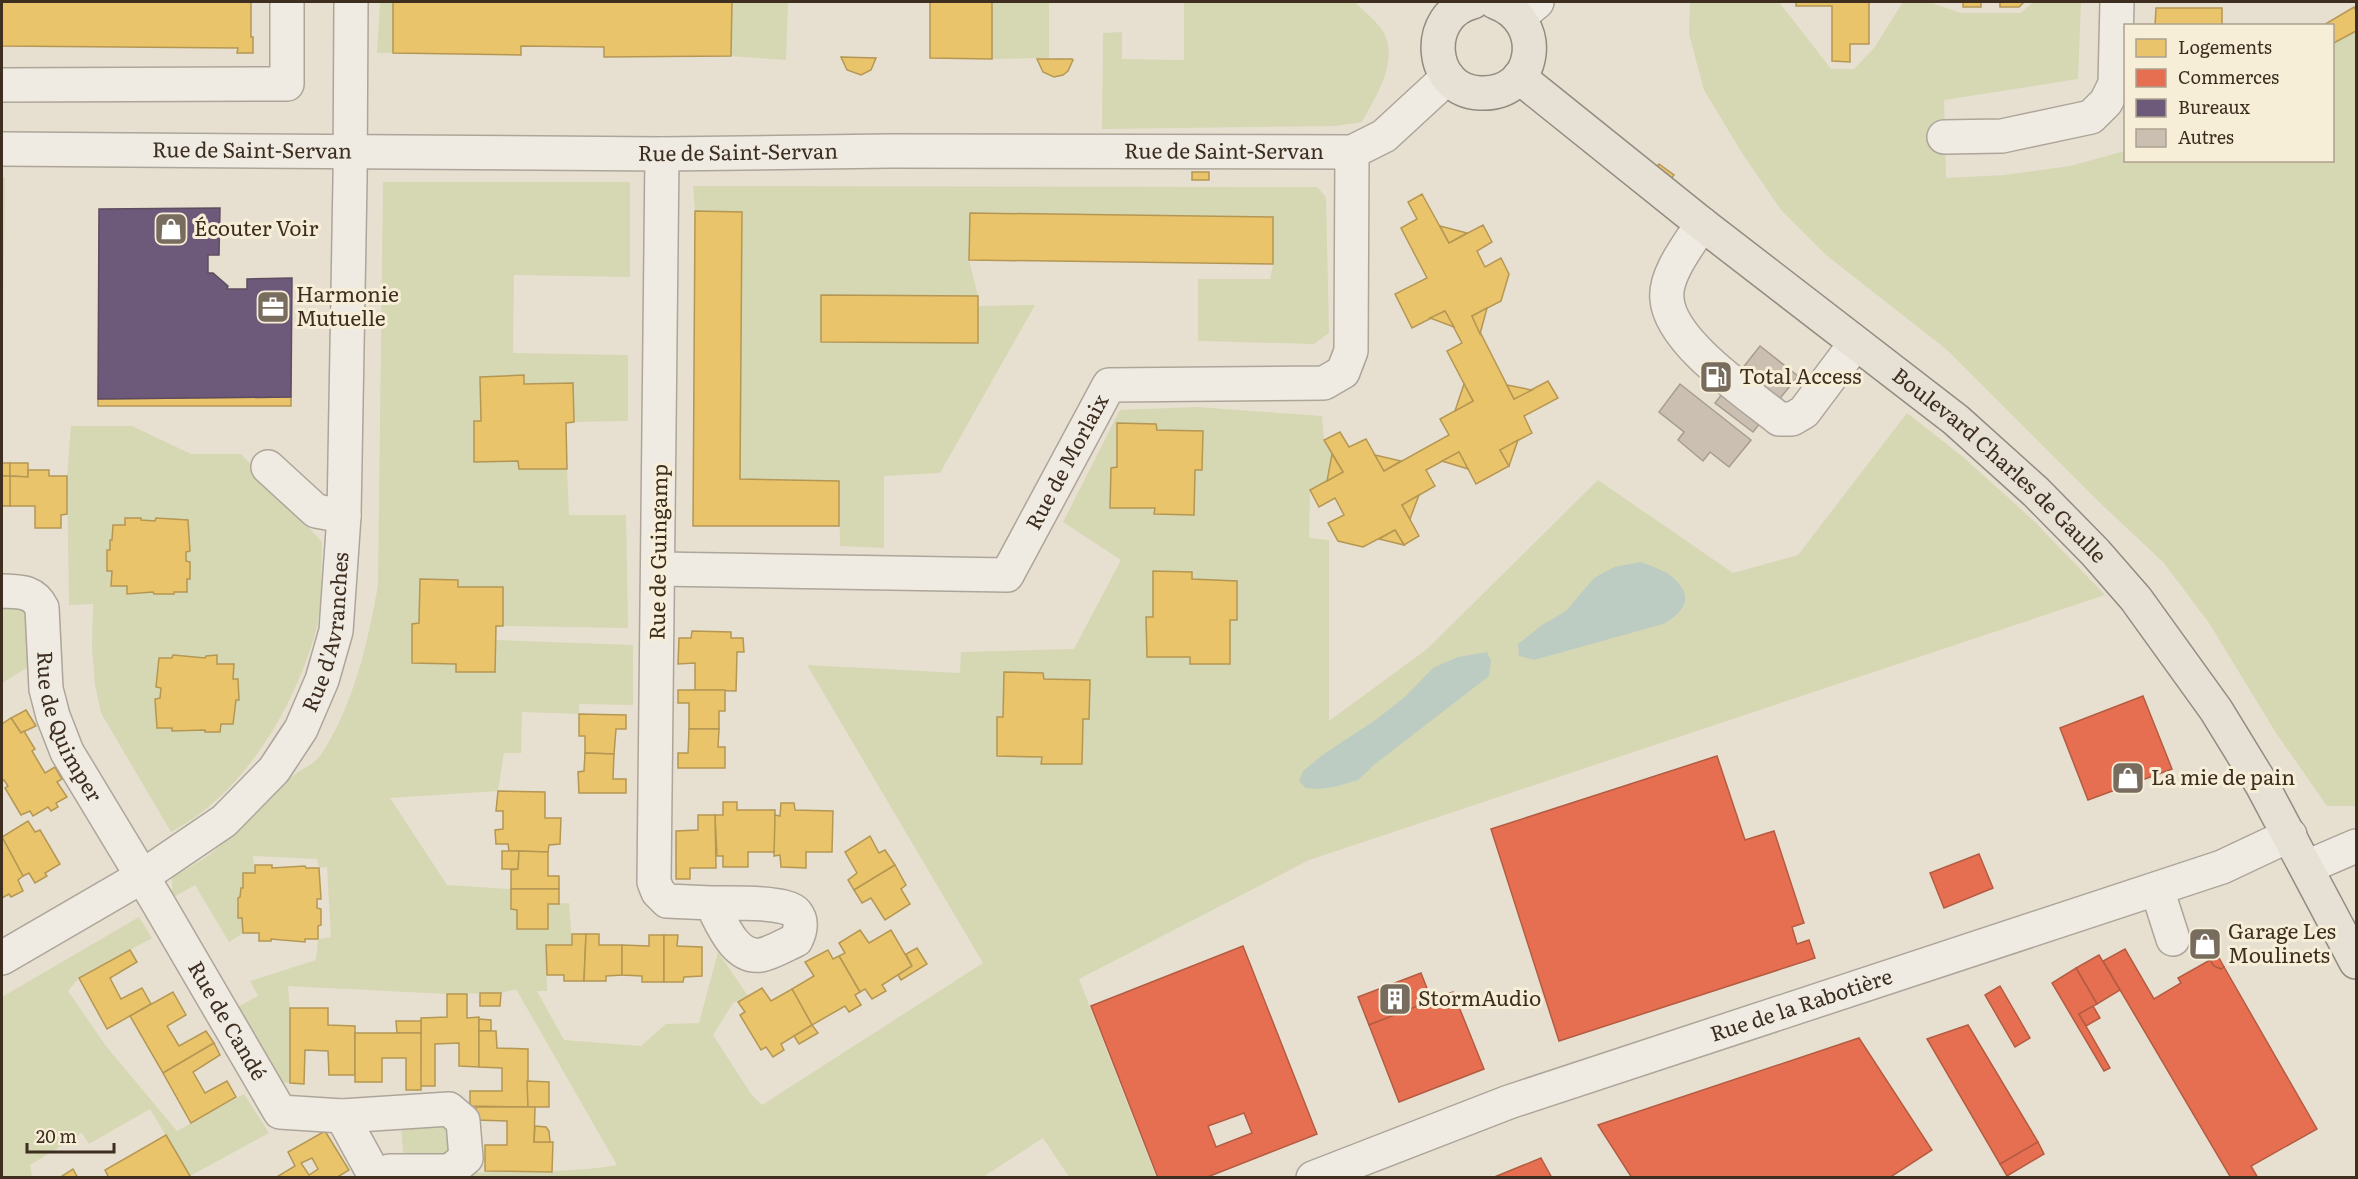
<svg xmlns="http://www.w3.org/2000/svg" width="2358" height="1179" viewBox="0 0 2358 1179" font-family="Literata,serif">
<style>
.green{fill:#d6d7b3}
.water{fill:#bcccc2}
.homes{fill:#e9c46a;stroke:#b59754;stroke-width:1.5;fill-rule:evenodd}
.shops{fill:#e76f51;stroke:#b45c42;stroke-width:1.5;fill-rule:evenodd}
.offices{fill:#6d597a;stroke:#5f4c5f;stroke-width:1.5}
.building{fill:#cbbfb2;stroke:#a89c90;stroke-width:1.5}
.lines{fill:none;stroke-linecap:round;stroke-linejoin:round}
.minor-casing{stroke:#ada599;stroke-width:36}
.major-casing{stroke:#928b80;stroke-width:36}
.minor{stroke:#efebe3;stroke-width:33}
.major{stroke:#e6e1d4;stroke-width:33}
.labels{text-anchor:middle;stroke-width:6;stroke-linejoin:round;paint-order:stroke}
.street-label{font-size:21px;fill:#3d2e20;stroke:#f7eed8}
.poi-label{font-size:21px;fill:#3d2e20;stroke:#f7eed8;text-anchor:start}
</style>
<rect width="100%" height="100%" fill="#e7e0d1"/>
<!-- green -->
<g class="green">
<polygon points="380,2 393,2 393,53 377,53"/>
<polygon points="732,2 788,2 786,60 731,56"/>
<polygon points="992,2 1049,2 1049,58 992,59"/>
<path d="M 1184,2 L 1355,2 C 1363,11 1378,22 1384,33 C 1399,63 1375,97 1362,122 L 1336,126 L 1102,129 L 1103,33 L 1122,32 L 1122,59 L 1184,60 Z"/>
<polygon points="1690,2 1779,2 1831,69 1854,69 1874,48 1903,2 1929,2 1961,13 2021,13 2033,2 2081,2 2078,79 1944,100 1946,178 2004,175 2070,166 2125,151 2126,160 2332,160 2333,44 2356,31 2356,806 2327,806 2276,733 2209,623 2164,563 2098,501 1946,349 1826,255 1781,210 1742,153 1704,90 1689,34"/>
<polygon points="2,177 5,177 2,412"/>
<path d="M 383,182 L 630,182 L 630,277 L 514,275 L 513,353 L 628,355 L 628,421 L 574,422 L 573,383 L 524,384 L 523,376 L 481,377 L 481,421 L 474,421 L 474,462 L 518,461 L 519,469 L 567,469 L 569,515 L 626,515 L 628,628 L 503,626 L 503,587 L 458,587 L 458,580 L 420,579 L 419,623 L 412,624 L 412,663 L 456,664 L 457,672 L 494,672 L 496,640 L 633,645 L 633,705 L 579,704 L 579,714 L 522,712 L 521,753 L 504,753 L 498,791 L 390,798 L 447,885 L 511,889 L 511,909 L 517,910 L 517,929 L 547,929 L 548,904 L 569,903 L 572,945 L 546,945 L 547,991 L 537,991 L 564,1040 L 641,1046 L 666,1024 L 699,1023 L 718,952 L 748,996 L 733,1003 L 713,1035 L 751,1094 L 762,1105 L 983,963 L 807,665 L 960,673 L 961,652 L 1074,649 L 1121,560 L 1063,522 L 1120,410 L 1197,407 L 1322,416 L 1324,440 L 1332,454 L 1327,481 L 1310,490 L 1309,538 L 1329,540 L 1329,721 L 1427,649 L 1598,480 L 1733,573 L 1798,555 L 1907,413 L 1963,457 L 2034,521 L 2105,595 L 1309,860 L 1079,979 L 1156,1177 L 1069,1177 L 1043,1138 L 983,1177 L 405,1177 L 401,1125 L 453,1128 L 457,1175 C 510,1168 564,1175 617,1165 L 516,989 L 501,993 L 447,994 L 288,986 L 290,1008 L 290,1083 L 278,1082 L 236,1008 L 258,996 L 250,981 L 316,960 L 318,939 L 331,937 L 327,867 L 319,868 L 317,859 L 253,856 L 255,873 L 243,873 L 243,888 L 241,889 L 240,897 L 238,898 L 238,918 L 242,918 L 243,933 L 229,942 L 195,885 L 172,898 L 172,877 C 186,869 202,861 214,851 C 240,829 262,804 286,781 C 297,771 315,765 322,753 C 354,704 368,642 378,585 Z"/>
<polygon points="693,186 1317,187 1326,197 1329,333 1314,344 1198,341 1198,279 1270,279 1273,264 1273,217 970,213 969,260 978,296 821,295 822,342 978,343 978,306 1035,305 940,473 884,476 884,548 840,546 839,481 740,479 742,212 695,211"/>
<path d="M 71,426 L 132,426 L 191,454 L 241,454 L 322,542 C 321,573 323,608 314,638 C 291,713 242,795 171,832 L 101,713 L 95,685 L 92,647 L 93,604 L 69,605 L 67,476 Z"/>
<polygon points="2,608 29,608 30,666 2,683"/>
<polygon points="139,917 152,938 79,978 68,991 106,1046 177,1131 244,1094 269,1133 190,1176 150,1109 89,1144 82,1133 30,1165 32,1177 2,1177 2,997"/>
</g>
<!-- water -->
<g class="water">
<path d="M 1641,562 C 1650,566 1664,570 1671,576 C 1695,596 1686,611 1663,624 L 1534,660 L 1519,656 L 1518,644 L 1542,625 L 1566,611 L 1594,578 L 1614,567 Z"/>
<polygon points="1487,652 1491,661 1489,676 1375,764 1358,780 1334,787 1317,789 1306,788 1299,781 1303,771 1324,754 1377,719 1406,696 1433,668 1458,657"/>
</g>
<!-- homes -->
<g class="homes">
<polygon points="2,2 251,2 251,37 253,37 253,53 237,53 238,48 2,46"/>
<polygon points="393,2 732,2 731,56 604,57 604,47 521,46 521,55 393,53"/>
<polygon points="930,2 992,2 992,59 930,58"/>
<polygon points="1796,2 1869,2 1869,44 1850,44 1850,62 1832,61 1832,6 1796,6"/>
<rect x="1963" y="2" width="18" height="5"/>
<polygon points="2000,2 2024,2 2019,7 2000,7"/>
<polygon points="2354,7 2356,11 2356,31 2332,44 2332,26 2322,26"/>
<polygon points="2156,8 2222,8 2222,26 2155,26"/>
<polygon points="841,57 876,58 871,70 861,75 847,70"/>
<polygon points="1037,59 1072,59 1073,60 1068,71 1063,75 1054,77 1043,72"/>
<polygon points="1659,164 1674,175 1670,180 1655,169"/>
<rect x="1192" y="172" width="17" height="8"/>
<polygon points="1422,194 1449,243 1483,225 1492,242 1477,251 1485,267 1501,258 1509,274 1501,301 1472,316 1514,399 1548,381 1558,398 1524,416 1532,433 1500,450 1509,466 1476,484 1459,452 1426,470 1435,486 1402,505 1419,536 1404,545 1395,530 1363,547 1338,541 1328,523 1344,515 1335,498 1319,507 1310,490 1343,472 1324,440 1340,432 1349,447 1366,439 1384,471 1449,435 1440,419 1473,401 1447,351 1462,343 1445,311 1412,328 1395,294 1427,278 1401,228 1417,219 1408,202"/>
<polygon points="695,211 742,212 740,479 839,481 839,526 693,526"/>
<polygon points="970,213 1273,217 1273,264 969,260"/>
<polygon points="1440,226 1467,233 1449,243"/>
<polygon points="821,295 978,296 978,343 821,342"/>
<polygon points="1487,308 1480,334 1472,316"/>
<polygon points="1445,311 1454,327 1430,318"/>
<polygon points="524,375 524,384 573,383 574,422 566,423 567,469 519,469 518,461 474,462 474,421 481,421 480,377"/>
<polygon points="1464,384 1473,401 1455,411"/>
<polygon points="1507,385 1532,390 1514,399"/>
<polygon points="291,397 291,406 98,406 98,399"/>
<polygon points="1117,423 1156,424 1157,430 1203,431 1202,470 1195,470 1194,515 1154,514 1155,508 1110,508 1111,468 1117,467"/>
<polygon points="1518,440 1509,466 1500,450"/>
<polygon points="1459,452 1468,469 1442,461"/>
<polygon points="1332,454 1343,472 1327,481"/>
<polygon points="1375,455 1401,461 1384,471"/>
<rect x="2" y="463" width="8" height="13"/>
<polygon points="10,463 28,463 28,477 10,476"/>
<polygon points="28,470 49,470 49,476 67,476 67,514 61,515 61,528 35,528 35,506 10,506 10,476 28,477"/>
<rect x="2" y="476" width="8" height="30"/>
<polygon points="1419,495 1410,519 1402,505"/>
<polygon points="125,518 141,518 141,520 155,521 156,518 188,520 190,551 186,552 186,561 190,562 190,579 187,579 187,592 174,592 174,594 154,594 153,592 127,594 127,586 111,586 112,571 107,571 107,550 110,550 110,540 112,540 113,525 125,525"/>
<polygon points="1395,530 1404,545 1379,539"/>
<polygon points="1153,571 1192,572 1192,579 1237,581 1237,620 1230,620 1230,664 1190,664 1190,657 1147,657 1146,617 1153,617"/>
<polygon points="420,579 458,580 458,587 503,587 503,626 496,626 495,672 456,672 456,664 412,663 412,624 419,623"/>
<polygon points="692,631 731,632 731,638 743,638 744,652 737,652 736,691 695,690 695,663 678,664 679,638 691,638"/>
<polygon points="173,655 205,658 206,656 217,655 217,664 234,664 233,679 238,679 239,700 236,700 233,724 221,724 220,732 205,732 205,730 172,731 172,728 157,728 155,699 160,698 161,688 156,687 159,658 172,658"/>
<polygon points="1004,672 1043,673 1044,679 1090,680 1089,719 1083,719 1082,764 1041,764 1042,757 997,756 997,717 1003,717"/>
<polygon points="678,690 725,690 725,711 719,711 719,729 689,729 689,703 678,703"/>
<polygon points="26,710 36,726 21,733 11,718"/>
<polygon points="579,714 626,715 626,729 616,729 614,754 585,753 585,736 579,736"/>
<polygon points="11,718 21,733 24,731 35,749 32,751 45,773 55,767 62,779 57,782 67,797 56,803 58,807 51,811 48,807 33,816 30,811 21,815 5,788 8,786 4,780 2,781 2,724"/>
<polygon points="689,729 719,729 718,747 725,747 725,768 678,768 678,753 688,753"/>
<polygon points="585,753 614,754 613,779 626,779 626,793 579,793 578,772 584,771"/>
<polygon points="498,791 545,792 545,818 561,818 560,844 549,845 548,852 509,851 508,844 496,844 495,830 503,829 503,811 496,811"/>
<polygon points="723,802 737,802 737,810 775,810 775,852 748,852 748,867 723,867 723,856 717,856 715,815 723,815"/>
<polygon points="781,803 794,803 795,810 833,811 832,852 806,852 806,868 781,867 780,855 774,856 775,815 780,816"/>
<polygon points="698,815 715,815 716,868 690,868 690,879 676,879 676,831 698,830"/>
<polygon points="28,821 35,832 40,830 60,864 45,873 47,876 35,883 29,873 23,876 2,837"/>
<polygon points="870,836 879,853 885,850 895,865 854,890 848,880 857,873 845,852"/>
<polygon points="2,837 23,876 18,880 23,891 11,897 9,894 2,898"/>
<polygon points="502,851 519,851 518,869 502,869"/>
<polygon points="519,851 548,852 548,876 559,876 559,889 511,889 511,870 518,869"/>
<polygon points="255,865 272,865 272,868 305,866 306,868 319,868 321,899 317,899 317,908 321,909 321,925 318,926 318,939 305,939 305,942 271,939 271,941 259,941 259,933 243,933 242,918 238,918 238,898 240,897 241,888 243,888 243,873 255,873"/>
<polygon points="895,865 906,885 901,889 910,904 885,920 871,898 862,903 854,890"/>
<polygon points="511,889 559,889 559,904 548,904 548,929 517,929 517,910 511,909"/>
<polygon points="860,930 869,943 891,930 912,966 882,985 886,991 872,999 865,989 860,992 839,956 845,953 839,943"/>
<polygon points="572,934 586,934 584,981 564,981 564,975 547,975 546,945 572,945"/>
<polygon points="586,934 599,934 599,945 622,945 622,975 606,976 606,981 584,981"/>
<polygon points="649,935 664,935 664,982 642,982 642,976 622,975 622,945 649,946"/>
<polygon points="664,935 678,935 677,946 702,947 702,976 684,977 683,982 664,982"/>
<polygon points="917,948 927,964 901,980 898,975 912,966 906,954"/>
<polygon points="130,950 137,962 110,978 121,999 142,988 151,1004 107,1029 79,978"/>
<polygon points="828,950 833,959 839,956 860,992 855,995 861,1005 849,1012 845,1006 812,1025 792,989 814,976 805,962"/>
<polygon points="762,988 771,1001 792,989 812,1025 781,1044 784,1050 773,1057 766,1047 761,1050 740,1015 745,1012 738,1002"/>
<polygon points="173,992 186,1015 167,1026 179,1046 206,1031 214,1043 163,1073 130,1016"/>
<polygon points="480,993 501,993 500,1006 480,1006"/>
<polygon points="447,994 467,994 467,1018 479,1017 479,1067 459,1066 459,1043 435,1044 435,1086 420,1086 421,1018 447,1017"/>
<polygon points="290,1008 328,1008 328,1025 355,1026 355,1075 329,1075 328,1051 305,1050 304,1084 290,1083"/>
<polygon points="479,1019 491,1020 491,1031 479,1031"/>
<polygon points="396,1021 421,1021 421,1033 397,1033"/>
<polygon points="812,1025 818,1033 799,1044 794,1036"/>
<polygon points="479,1031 496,1031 497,1048 528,1049 528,1107 470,1106 470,1091 502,1091 502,1068 479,1067"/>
<polygon points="355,1033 421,1033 421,1090 406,1090 406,1058 382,1058 382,1082 355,1082"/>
<polygon points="214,1043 220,1055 193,1072 205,1093 227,1081 236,1097 191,1123 163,1073"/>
<polygon points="527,1081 549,1082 549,1107 528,1107"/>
<polygon points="476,1107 535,1107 534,1142 553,1142 552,1172 485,1171 485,1145 507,1145 507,1121 476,1120"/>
<polygon points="535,1126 546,1127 549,1131 550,1142 534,1142"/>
<path d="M 325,1131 L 349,1170 L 336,1178 L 275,1178 L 295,1166 L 288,1152 ZM 312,1158 L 318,1169 L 309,1175 L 301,1163 Z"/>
<polygon points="166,1135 190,1176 186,1178 109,1178 105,1170"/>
<polygon points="73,1169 78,1178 59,1178"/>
</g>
<!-- shops -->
<g class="shops">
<polygon points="2143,696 2172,769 2088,800 2060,728"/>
<polygon points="1717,756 1745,840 1774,831 1804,923 1792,927 1797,944 1809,940 1815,958 1559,1041 1491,829"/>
<polygon points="1979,854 1993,888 1944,908 1930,873"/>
<path d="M 1243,946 L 1317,1134 L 1205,1178 L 1158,1178 L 1091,1006 ZM 1244,1113 L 1252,1133 L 1216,1147 L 1208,1126 Z"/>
<polygon points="2125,949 2154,999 2181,983 2178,978 2210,960 2214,966 2221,969 2224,967 2317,1129 2251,1166 2258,1178 2231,1178 2103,961"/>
<polygon points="2099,955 2120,990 2097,1004 2076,968"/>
<polygon points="2218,956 2224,967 2221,969 2214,966 2210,960"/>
<polygon points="2076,968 2097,1004 2079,1014 2110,1068 2104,1071 2052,983"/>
<polygon points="1421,973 1432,1001 1369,1025 1358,997"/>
<polygon points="2000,986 2030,1038 2015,1047 1985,995"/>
<polygon points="1453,992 1484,1069 1399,1102 1369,1025"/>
<polygon points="2093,1006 2100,1018 2086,1026 2079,1014"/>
<polygon points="1968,1025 2038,1142 2000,1164 1927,1039"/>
<polygon points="1859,1038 1932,1150 1889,1178 1632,1178 1598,1125"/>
<polygon points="2038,1142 2044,1154 2007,1176 2000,1164"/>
<polygon points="1541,1158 1552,1178 1492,1178"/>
</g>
<!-- offices -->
<polygon class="offices" points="220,208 219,255 208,255 208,273 213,273 228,286 227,289 247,289 247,279 292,278 291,397 98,399 99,209"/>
<!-- building -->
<g class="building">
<polygon points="1760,346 1798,376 1753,432 1715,403"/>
<polygon points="1680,384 1751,440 1729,467 1710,452 1703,461 1678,440 1684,432 1659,412"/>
</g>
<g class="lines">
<defs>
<g id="minor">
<polyline points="1519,17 1537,2"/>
<polyline points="2,85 287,84 287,2"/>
<polyline points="1944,137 2002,136 2091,117 2106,102 2115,84 2117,2"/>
<path id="s1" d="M 2,149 L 662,154 L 890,151 L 1352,152 L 1384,136 L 1448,77"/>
<path d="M 662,154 L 654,882 L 658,892 L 667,901 L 711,903 C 721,921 734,959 761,955 C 772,953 785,945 796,940 C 800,932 803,921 796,913 C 787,901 728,903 711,903"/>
<path d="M 1702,224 C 1690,243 1664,275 1667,299 C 1670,342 1747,393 1779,419 L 1792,419 L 1804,412 L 1855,344"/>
<polyline points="268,467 316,511 344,516"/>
<path id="s2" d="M 659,569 L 1007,575 L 1109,385 L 1324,383 L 1343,372 L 1351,351 L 1352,152"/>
<path id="s3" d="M 2,591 C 19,592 33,590 42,608 L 46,689 L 53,716 L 67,752 L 157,901 L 280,1112 L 342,1116 L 376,1178"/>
<polyline points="2307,867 2356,846"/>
<polyline points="2157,889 2173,939"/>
<path id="s4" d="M 2,958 L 143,876 L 224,821 L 274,770 L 301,729 L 322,680 L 336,631 L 344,516 L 350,180 L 351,2"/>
<polyline points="342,1116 449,1109 463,1121 466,1158 450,1171 389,1171 378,1178"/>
<path id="s5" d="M 1313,1178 L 1509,1102 L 2222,867 L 2290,835"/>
</g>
<g id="major">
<path d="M 1473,2 C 1423,14 1428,91 1480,93 C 1537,96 1548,21 1495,2"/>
<path id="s6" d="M 1519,77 L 1702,224 L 1956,420 L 2036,492 L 2095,552 L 2136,599 L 2216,710 L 2262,785 L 2356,962"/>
</g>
</defs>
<!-- minor casing -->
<use href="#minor" class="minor-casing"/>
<!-- major casing -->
<use href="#major" class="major-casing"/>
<!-- minor -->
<use href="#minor" class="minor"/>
<!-- major -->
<use href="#major" class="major"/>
</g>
<!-- icons -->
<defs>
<symbol id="shop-square" viewBox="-11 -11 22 22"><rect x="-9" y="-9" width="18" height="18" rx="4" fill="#786c5e" stroke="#f7eed8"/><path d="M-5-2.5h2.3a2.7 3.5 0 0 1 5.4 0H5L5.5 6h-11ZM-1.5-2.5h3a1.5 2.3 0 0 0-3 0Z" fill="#fff"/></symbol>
<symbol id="office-square" viewBox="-11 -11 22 22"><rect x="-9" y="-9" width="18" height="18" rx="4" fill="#786c5e" stroke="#f7eed8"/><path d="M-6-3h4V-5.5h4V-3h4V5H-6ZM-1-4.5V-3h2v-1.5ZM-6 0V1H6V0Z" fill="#fff"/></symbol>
<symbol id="fuel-square" viewBox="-11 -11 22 22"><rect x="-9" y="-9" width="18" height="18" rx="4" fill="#786c5e" stroke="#f7eed8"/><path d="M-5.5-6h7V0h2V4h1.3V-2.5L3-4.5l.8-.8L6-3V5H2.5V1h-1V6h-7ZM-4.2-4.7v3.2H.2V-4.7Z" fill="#fff"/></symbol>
<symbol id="building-square" viewBox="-11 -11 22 22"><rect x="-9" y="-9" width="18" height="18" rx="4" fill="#786c5e" stroke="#f7eed8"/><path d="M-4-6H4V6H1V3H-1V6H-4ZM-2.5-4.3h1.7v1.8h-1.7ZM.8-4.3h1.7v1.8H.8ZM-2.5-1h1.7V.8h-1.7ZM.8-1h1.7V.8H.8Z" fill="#fff"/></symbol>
</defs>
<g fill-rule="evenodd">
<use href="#shop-square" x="152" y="210" width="38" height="38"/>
<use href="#office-square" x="254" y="288" width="38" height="38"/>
<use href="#fuel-square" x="1697" y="358" width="38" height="38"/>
<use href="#shop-square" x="2109" y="759" width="38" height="38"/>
<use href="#shop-square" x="2186" y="925" width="38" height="38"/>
<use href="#building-square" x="1376" y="980" width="38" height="38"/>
</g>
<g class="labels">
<!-- street labels -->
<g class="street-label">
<text dy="7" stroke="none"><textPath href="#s1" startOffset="250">Rue de Saint-Servan</textPath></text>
<text dy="7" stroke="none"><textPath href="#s1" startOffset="1222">Rue de Saint-Servan</textPath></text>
<text dy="7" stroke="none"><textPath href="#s1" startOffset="736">Rue de Saint-Servan</textPath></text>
<text dy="7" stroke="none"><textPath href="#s2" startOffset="476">Rue de Morlaix</textPath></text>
<text dy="7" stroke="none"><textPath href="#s6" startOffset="618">Boulevard Charles de Gaulle</textPath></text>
<text transform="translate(659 552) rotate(-89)" y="7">Rue de Guingamp</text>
<text dy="7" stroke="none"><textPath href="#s4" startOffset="483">Rue d'Avranches</textPath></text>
<text dy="7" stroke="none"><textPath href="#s3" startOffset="170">Rue de Quimper</textPath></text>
<text dy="7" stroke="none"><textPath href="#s5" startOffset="518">Rue de la Rabotière</textPath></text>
<text dy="7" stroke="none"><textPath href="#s3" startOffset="507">Rue de Candé</textPath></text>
</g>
<!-- poi labels -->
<g class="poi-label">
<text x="194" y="236">Écouter Voir</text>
<text x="296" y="302">Harmonie<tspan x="296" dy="24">Mutuelle</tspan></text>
<text x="1739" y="384">Total Access</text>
<text x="2151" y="785">La mie de pain</text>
<text x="2228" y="939">Garage Les<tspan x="2228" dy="24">Moulinets</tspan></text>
<text x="1418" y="1006">StormAudio</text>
</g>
</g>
<!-- border -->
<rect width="2358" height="1179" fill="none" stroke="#3d2e20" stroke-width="6"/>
<!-- legend -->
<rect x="2124" y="24" width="210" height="138" fill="#f7eed8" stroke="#ada18e" stroke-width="1.5"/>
<rect x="2136" y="39" width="30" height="18" fill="#e9c46a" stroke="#ada18e" stroke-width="1.5"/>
<text x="2178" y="54" font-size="18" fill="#3d2e20">Logements</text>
<rect x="2136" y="69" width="30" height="18" fill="#e76f51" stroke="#ada18e" stroke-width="1.5"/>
<text x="2178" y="84" font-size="18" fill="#3d2e20">Commerces</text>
<rect x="2136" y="99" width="30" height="18" fill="#6d597a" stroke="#ada18e" stroke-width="1.5"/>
<text x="2178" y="114" font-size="18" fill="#3d2e20">Bureaux</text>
<rect x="2136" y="129" width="30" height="18" fill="#cbbfb2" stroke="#ada18e" stroke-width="1.5"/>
<text x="2178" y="144" font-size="18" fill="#3d2e20">Autres</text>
<!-- scale -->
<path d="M27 1143v9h87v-9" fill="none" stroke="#3d2e20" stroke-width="3"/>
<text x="36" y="1143" font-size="18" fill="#3d2e20" stroke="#f7eed8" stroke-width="4.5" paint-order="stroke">20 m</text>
</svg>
